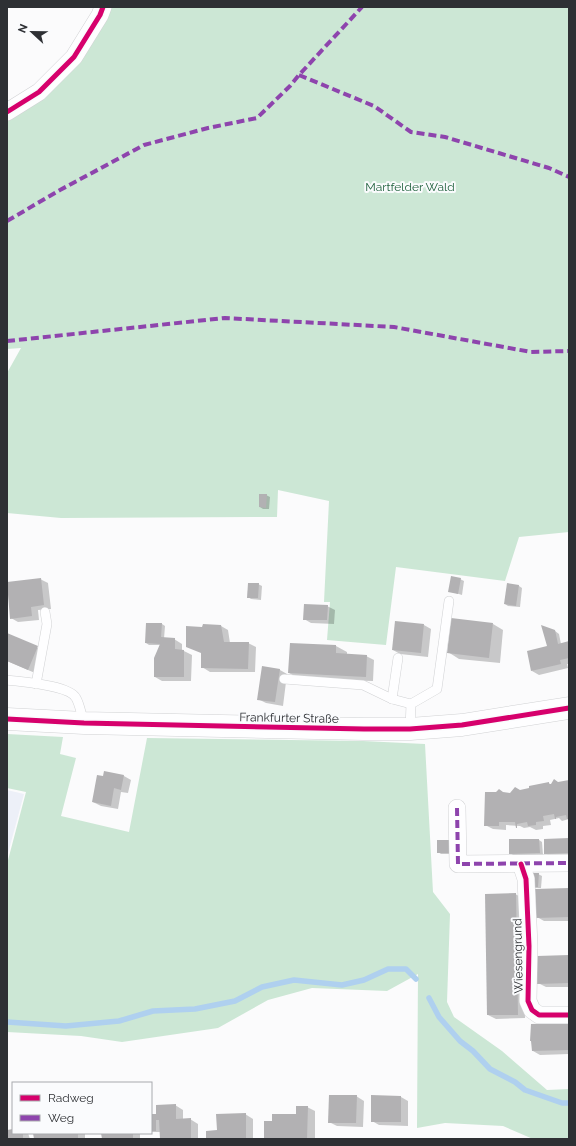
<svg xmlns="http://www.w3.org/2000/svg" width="576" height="1146" viewBox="0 0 576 1146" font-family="Raleway,sans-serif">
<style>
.built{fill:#edf0f8}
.green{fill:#cce7d5}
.shadow{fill:#0003}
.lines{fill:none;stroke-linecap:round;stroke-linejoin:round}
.stream{stroke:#afd0ef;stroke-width:5.5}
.building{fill:#b2b1b3}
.lane-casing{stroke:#d1d2d4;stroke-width:10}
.street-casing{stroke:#d1d2d4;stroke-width:18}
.secondary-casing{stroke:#d1d2d4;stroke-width:23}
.lane{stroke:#fefeff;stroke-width:9}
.street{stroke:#fefeff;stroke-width:17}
.secondary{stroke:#fefeff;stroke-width:22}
.quiet{stroke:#8e44ad;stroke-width:4;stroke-dasharray:8 4;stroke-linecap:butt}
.cycleway-casing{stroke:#fafbfd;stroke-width:8}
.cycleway{stroke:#d6006c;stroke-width:5}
.labels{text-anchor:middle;stroke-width:4;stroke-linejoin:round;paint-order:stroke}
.park-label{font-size:12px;fill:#21623e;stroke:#fafbfd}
.street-label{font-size:12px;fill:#2e3034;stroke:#fafbfd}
</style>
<rect width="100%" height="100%" fill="#fbfbfc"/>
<!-- built -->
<polygon class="built" points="7,790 24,794 7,857"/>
<!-- green -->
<g class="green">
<polygon points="109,7 569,7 569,532 519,537 505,581 396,567 386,645 327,640 330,602 324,602 329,501 278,490 277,517 61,518 7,513 7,373 21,348 7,349 7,118"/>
<polygon points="7,734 63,737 60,754 76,758 61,816 129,832 147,738 363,741 425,744 433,892 450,914 447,1002 454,1017 502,1051 547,1090 569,1089 569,1139 533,1139 503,1126 445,1123 417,1128 418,974 387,991 312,988 268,1000 218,1028 122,1042 81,1036 7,1032 7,864 26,792 7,788"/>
</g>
<!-- shadow -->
<g class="shadow">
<polygon points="266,495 270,497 269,509 263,509 260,507"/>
<polygon points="40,579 48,583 51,609 38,610 39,620 18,622 11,618 7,583"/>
<polygon points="460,579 464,581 462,595 449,591"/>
<polygon points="258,584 262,586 261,600 251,599 248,597"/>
<polygon points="508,584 519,586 522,588 520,607 508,606 505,604"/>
<polygon points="327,606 335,610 334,624 311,623 304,619"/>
<polygon points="146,624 162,624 165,626 164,639 174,639 182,644 182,650 192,655 191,681 162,681 155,677 160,645 149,645 146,643"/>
<polygon points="493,624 503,630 500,663 459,659 448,652"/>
<polygon points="424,625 431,629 428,657 400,654 393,650"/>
<polygon points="221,626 228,630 230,643 248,643 256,647 255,672 210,672 202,667 202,628"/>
<polygon points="555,631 559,634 561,644 569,642 569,664 567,664 568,668 539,675 532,671 549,647"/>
<polygon points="7,634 45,651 35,673 7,661"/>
<polygon points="291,644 336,646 347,652 347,655 366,656 374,660 373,681 300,679 289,673"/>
<polygon points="263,667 280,670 287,674 283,706 266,703 258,699"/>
<polygon points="124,776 131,780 128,793 121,792 118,809 101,806 93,802 104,777"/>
<polygon points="569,781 569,819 562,821 559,818 550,820 551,825 543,826 543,829 536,830 530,827 524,828 520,826 506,825 506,830 493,829 485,825 505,793 511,794 549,783 551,785"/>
<polygon points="569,839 569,855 548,855 545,853"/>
<polygon points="510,840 539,840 542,842 543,855 513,855 510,853"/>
<polygon points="438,841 454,854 441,854 438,852"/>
<polygon points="538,874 542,876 541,888 535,888 532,886"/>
<polygon points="569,889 569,921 544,921 537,917"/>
<polygon points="515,894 523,898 525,1018 496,1019 488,1015"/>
<polygon points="569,956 569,987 546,987 538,983"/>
<polygon points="569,1023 569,1054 540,1055 533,1051"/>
<polygon points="356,1096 364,1101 363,1127 337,1126 329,1122"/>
<polygon points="401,1097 408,1101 408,1126 379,1125 372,1121"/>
<polygon points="175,1105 183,1110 183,1120 190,1119 198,1124 198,1139 161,1139 161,1132 151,1132 151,1115 157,1115"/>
<polygon points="307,1107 315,1111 315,1139 267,1139 265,1138"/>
<polygon points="245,1114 253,1119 253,1139 207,1139"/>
<polygon points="13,1130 13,1133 28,1133 30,1139 7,1139 7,1131"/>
<polygon points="42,1133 85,1133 85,1139 35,1139"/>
<polygon points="102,1133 140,1133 140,1139 103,1139"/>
</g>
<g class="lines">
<!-- stream -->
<g class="stream">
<polyline points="429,998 439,1017 460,1041 473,1051 490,1069 515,1082 525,1090 562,1103 569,1103"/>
<polyline points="7,1022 66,1026 119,1021 153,1011 195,1009 235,1001 262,987 294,980 342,985 364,980 388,969 406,969 416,979"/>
</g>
</g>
<!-- building -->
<g class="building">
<polygon points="259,494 267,494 266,508 259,507"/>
<polygon points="451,576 461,578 458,594 448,592"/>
<polygon points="41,578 44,605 31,607 32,616 10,619 7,582"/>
<polygon points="248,583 259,583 258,598 247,598"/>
<polygon points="507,583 519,585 516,606 504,604"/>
<polygon points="304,604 328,605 327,620 303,620"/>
<polygon points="451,618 493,623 489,658 447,653"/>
<polygon points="395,621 424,624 421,653 392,650"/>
<polygon points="146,623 162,623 161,637 175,638 175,649 184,650 184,677 154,677 154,658 160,644 145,643"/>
<polygon points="203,624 221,625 224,642 249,642 248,669 201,668 201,653 186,647 186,626 202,627"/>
<polygon points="541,625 555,630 558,644 569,641 569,658 560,660 561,664 531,671 527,651 547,646"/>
<polygon points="7,633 38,646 28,670 7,661"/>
<polygon points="290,643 336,645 336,653 367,655 366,677 288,673"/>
<polygon points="262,666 280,669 275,702 257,700"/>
<polygon points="104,771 124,775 121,790 114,788 111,806 92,802 97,775 103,776"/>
<polygon points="554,779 558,782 569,780 569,819 567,819 566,815 556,817 556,819 555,819 554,814 543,816 544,821 536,822 536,825 528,826 527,822 517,824 517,828 516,828 515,822 499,822 499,826 484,826 485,792 496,792 499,789 503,792 510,793 515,787 520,790 529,788 529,786 549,782 549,784 551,784"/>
<polygon points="569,838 569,853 544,854 544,839"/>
<polygon points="509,839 539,839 540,853 509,854"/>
<rect x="437" y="840" width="14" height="13"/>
<polygon points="531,873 539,873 538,887 531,887"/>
<polygon points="569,888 569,917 536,918 535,889"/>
<polygon points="516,893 518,1015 487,1015 485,894"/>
<polygon points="569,955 569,983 537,984 537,956"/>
<polygon points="569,1023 569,1050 532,1051 531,1041 530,1041 531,1024"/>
<polygon points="329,1095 357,1095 356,1123 328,1123"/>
<polygon points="371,1095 401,1096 401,1122 371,1122"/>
<polygon points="176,1104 176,1119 191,1118 191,1139 160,1139 159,1120 156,1120 156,1131 151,1131 151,1114 156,1114 156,1105"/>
<polygon points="296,1106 308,1106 307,1139 264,1138 264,1121 272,1121 272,1114 296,1114"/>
<polygon points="246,1113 246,1139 206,1139 206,1131 217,1130 216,1114"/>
<polygon points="13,1129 13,1133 23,1133 23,1139 7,1139 7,1130"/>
<polygon points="33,1133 78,1133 78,1139 34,1139"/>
<polygon points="101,1133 133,1133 133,1139 102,1139"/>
</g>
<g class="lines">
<defs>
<g id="lane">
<polyline points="284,679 363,685 392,699 411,704"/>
<path d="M 7,680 C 21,682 69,685 76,698 C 80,705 81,714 84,722"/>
<polyline points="36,684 47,624 45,612"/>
<polyline points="392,699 398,658"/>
<polyline points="410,729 411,704 437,689 449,601"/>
</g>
<g id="street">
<polyline points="7,112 39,92 74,57 100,15 103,7"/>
<polyline points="457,808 458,864 569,863"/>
<polyline points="521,864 526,879 529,946 528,1001 532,1010 539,1015 569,1015"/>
</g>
<polyline id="secondary" points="7,719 84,723 364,729 410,729 462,725 569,708"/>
</defs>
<!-- lane casing -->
<use href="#lane" class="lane-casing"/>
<!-- street casing -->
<use href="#street" class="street-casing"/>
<!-- secondary casing -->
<use href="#secondary" class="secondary-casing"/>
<!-- lane -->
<use href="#lane" class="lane"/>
<!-- street -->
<use href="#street" class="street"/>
<!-- secondary -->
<use href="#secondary" class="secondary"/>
<!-- quiet -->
<g class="quiet">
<polyline points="299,75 374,106 411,132 445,137 549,168 569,177"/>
<polyline points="7,221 60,190 144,145 208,128 257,118 290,86 299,75 362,7"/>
<polyline points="7,341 225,318 394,327 531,352 569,351"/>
<polyline points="457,808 458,864 569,863"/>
</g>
<defs>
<g id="cycleway">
<polyline points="7,112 39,92 74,57 100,15 103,7"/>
<polyline points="7,719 84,723 364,729 410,729 462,725 569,708"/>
<polyline points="521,864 526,879 529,946 528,1001 532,1010 539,1015 569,1015"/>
</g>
</defs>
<!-- cycleway casing -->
<use href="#cycleway" class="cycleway-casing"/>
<!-- cycleway -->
<use href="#cycleway" class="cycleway"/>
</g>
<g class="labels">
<!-- park labels -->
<g class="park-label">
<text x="410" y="191">Martfelder Wald</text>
</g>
<!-- street labels -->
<g class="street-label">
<text transform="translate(289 718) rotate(1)" y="4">Frankfurter Straße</text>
<text transform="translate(518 956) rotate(-91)" y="4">Wiesengrund</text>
</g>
</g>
<!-- border -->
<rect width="576" height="1146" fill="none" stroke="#2e3034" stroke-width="16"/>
<!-- legend -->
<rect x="12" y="1082" width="140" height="52" fill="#fafbfd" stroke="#a8aaad"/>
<rect x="20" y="1095" width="20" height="6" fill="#d6006c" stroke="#a8aaad"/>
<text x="48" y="1102" font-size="12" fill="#2e3034">Radweg</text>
<rect x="20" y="1115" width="20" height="6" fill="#8e44ad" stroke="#a8aaad"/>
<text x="48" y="1122" font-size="12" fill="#2e3034">Weg</text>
<!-- north arrow -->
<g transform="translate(32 32) rotate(292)" stroke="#fafbfd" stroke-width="3" paint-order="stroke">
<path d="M0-3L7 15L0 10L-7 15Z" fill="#2e3034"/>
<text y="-6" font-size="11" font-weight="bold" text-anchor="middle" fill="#2e3034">N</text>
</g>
</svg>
